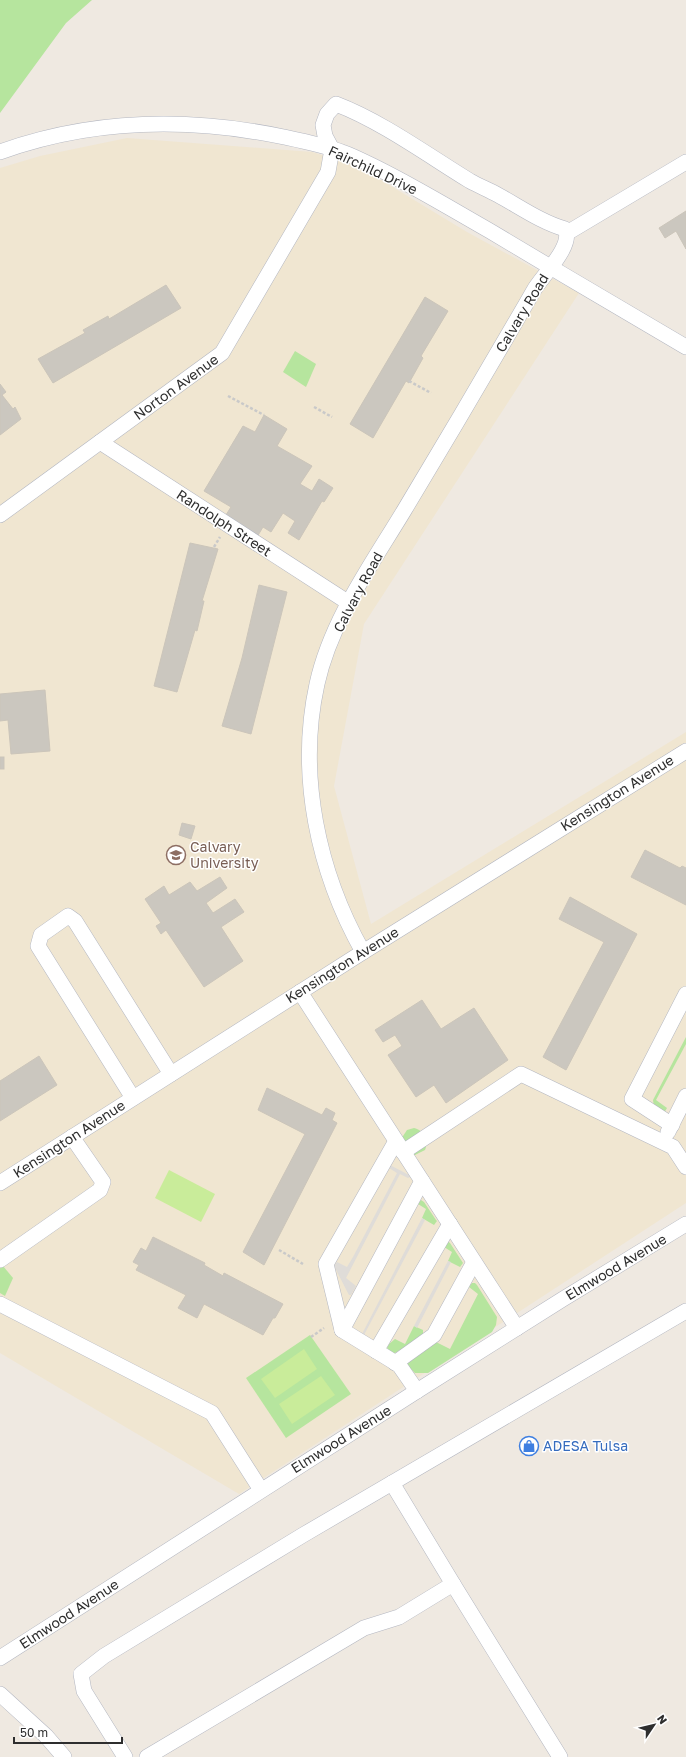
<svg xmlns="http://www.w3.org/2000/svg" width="686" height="1757" viewBox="0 0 686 1757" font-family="'Golos Text',sans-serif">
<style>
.education{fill:#f0e6d1}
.green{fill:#b6e59e}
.pitch{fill:#c9ec9a}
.plaza{fill:#dfdcd8}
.building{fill:#cbc7bf;stroke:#cbc5ba}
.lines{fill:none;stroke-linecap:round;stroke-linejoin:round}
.minor-casing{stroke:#b4b7c1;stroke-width:16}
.path{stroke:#c9c9c9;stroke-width:2.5;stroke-dasharray:3 2;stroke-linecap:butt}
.minor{stroke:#fff;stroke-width:15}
.labels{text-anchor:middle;stroke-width:3;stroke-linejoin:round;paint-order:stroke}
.street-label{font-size:14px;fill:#2e2e2e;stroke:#fff}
.education-label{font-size:14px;fill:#785e54;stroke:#fff;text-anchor:start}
.shop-label{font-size:14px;fill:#366cbe;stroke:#fff;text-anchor:start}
</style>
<rect width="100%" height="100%" fill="#efe9e1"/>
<!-- education -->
<polygon class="education" points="127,138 312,152 358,166 467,232 579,293 364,624 334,786 371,924 686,732 686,1203 239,1494 0,1353 0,168 40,156"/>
<!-- green -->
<g class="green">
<polygon points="0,0 92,0 66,23 0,113"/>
<polygon points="295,351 316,364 306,387 283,372"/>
<polygon points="686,1037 686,1044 656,1100 667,1108 664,1113 654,1107 653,1100"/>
<path d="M 414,1128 C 424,1130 429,1141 425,1150 L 413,1156 L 401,1139 L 407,1130 Z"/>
<polygon points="421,1200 424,1202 436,1220 437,1221 434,1225 422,1218 426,1209 418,1204"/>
<polygon points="447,1241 450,1243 463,1263 460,1267 448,1261 452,1252 444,1247"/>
<polygon points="3,1266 13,1278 5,1296 0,1293 0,1268"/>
<polygon points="472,1283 475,1283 477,1285 497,1317 496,1325 492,1332 428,1373 415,1373 408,1366 407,1362 436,1342 450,1349 478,1294 469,1287"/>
<polygon points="414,1326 423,1330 423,1336 395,1353 392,1354 387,1348 389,1344 395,1339 405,1344"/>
<polygon points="310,1335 351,1394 286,1438 246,1378"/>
</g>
<!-- pitch -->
<g class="pitch">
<polygon points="169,1170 215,1194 201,1222 155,1198"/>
<polygon points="304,1349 317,1369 275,1398 261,1379"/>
<polygon points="321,1376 335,1395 292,1424 279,1404"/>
</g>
<!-- plaza -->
<g class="plaza">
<polygon points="390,1165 409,1175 410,1177 408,1178 400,1174 346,1278 356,1286 351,1295 349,1295 334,1266 337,1262 347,1267 353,1257 397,1173 389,1168"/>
<polygon points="422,1218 425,1220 364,1335 362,1334"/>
<polygon points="448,1261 451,1262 417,1328 414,1326"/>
</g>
<!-- building -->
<g class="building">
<polygon points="686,211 686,249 676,231 665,238 659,228"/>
<polygon points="166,285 181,308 53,383 38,359 85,333 83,330 108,316 109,319"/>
<polygon points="425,297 448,311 421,356 423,358 409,383 406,381 373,438 350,424"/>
<polygon points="0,384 6,392 2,395 13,409 15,407 21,419 0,435"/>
<polygon points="264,415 287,429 277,446 312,466 300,484 312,491 319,479 333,488 324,502 322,501 299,540 288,533 295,521 283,513 271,532 263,527 257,537 224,518 231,507 204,491 243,426 255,432"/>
<polygon points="190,543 218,549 202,601 204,601 197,631 195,630 177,692 154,686"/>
<polygon points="259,585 287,592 251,734 222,726 242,658"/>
<polygon points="45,690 50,751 11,754 8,720 0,721 0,694"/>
<rect x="0" y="757" width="4" height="12"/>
<polygon points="182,823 195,826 191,839 179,835"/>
<polygon points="645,850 680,868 682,866 686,868 686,905 631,877"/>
<polygon points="220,877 227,888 206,903 213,913 235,899 244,912 221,927 243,961 204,987 166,930 161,934 156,926 161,923 145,899 164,886 169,895 190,882 197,891"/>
<polygon points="570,897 637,934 566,1070 543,1057 604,942 559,919"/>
<polygon points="422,1000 441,1029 474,1008 508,1060 446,1103 434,1085 416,1097 388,1055 402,1046 395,1035 383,1042 375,1030"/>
<polygon points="39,1056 57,1085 0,1121 0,1081"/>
<polygon points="267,1088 322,1115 326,1108 335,1113 332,1120 337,1123 264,1265 243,1252 305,1134 258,1110"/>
<polygon points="153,1237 205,1263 204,1265 223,1276 224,1273 283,1304 275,1318 273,1318 263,1335 204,1304 197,1318 178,1308 186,1295 136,1270 139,1265 133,1262 141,1248 146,1251"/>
</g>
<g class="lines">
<defs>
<g id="minor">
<path d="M 0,152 C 92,119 188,117 284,137 C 303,141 323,145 342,152 C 354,156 367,163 379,169 C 417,188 453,210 490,231 C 555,270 621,309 686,347"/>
<polyline points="567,233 686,162"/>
<polyline points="100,442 349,603"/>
<path d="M 0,515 L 222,353 L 328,172 L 332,149 L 325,136 L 323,125 L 327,114 L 336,104 C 381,121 429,156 470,181 C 479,186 489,190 498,195 C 520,207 541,222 565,229 C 574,245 543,275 534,290 C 492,363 449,436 405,509 C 372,564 331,620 317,684 C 297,775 318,872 363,952"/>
<polyline points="300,992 517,1328"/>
<polyline points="133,1098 38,946 41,935 68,916 75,921 171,1074"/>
<polyline points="672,1125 632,1099 686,994"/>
<polyline points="668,1132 686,1096"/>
<polyline points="396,1141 326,1264 342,1330 399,1365 417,1391"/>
<polyline points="403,1152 521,1074 673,1147 686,1167"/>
<polyline points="0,1183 363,952 686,751"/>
<polyline points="0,1260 100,1190 103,1182 72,1137"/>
<polyline points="0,1304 212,1413 261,1490"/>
<polyline points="342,1330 422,1181"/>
<polyline points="376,1351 450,1224"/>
<polyline points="395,1363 434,1335 474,1262"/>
<polyline points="392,1483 453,1584"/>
<polyline points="0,1658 417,1391 563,1299 686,1224"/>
<polyline points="0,1694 46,1736 64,1757"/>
<polyline points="125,1757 84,1691 81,1674 104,1656 303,1535 686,1311"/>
<polyline points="147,1757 364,1628 399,1617 453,1584 560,1757"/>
</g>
</defs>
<!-- minor casing -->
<use href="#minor" class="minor-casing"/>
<!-- path -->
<g class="path">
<polyline points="409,381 431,393"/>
<polyline points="228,396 264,415"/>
<polyline points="314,407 332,417"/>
<polyline points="214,547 220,537"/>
<polyline points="279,1250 303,1264"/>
<polyline points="311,1337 324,1328"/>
</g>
<!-- minor -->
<use href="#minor" class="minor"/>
</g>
<!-- icons -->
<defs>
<symbol id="university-ring" viewBox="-11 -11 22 22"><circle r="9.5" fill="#fff" stroke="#8d6e63" stroke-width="1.5"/><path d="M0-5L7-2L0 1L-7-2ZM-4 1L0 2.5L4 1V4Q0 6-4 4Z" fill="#8d6e63"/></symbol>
<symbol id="shop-ring" viewBox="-11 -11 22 22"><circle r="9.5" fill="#fff" stroke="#3f7fe0" stroke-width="1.5"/><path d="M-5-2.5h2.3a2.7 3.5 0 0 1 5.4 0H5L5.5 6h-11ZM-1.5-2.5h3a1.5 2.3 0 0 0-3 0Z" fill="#3f7fe0"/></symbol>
</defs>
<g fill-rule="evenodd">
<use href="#university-ring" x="165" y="844" width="22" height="22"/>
<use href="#shop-ring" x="518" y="1435" width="22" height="22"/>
</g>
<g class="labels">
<!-- street labels -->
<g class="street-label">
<text transform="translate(373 170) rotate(25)" y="5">Fairchild Drive</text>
<text transform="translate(522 313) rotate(-59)" y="5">Calvary Road</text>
<text transform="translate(176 387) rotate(-36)" y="5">Norton Avenue</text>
<text transform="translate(224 523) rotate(33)" y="5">Randolph Street</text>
<text transform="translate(358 592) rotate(-62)" y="5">Calvary Road</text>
<text transform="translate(617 793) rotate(-32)" y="5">Kensington Avenue</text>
<text transform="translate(342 965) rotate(-32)" y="5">Kensington Avenue</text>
<text transform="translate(69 1139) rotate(-33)" y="5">Kensington Avenue</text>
<text transform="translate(616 1267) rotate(-31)" y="5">Elmwood Avenue</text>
<text transform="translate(341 1439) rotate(-32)" y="5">Elmwood Avenue</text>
<text transform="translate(69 1614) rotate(-33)" y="5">Elmwood Avenue</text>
</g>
<!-- education labels -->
<g class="education-label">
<text x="190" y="852">Calvary<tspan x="190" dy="16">University</tspan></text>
</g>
<!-- shop labels -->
<g class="shop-label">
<text x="543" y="1451">ADESA Tulsa</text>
</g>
</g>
<!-- north arrow -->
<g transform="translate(654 1725) rotate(55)" stroke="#ffffff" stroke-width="3" paint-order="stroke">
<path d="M0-3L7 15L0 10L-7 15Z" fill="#2e2e2e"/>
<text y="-6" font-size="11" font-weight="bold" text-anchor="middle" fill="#2e2e2e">N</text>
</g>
<!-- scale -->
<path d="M14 1737v6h108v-6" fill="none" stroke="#2e2e2e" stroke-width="2"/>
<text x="20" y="1737" font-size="12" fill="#2e2e2e" stroke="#ffffff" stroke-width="3" paint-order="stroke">50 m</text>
</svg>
